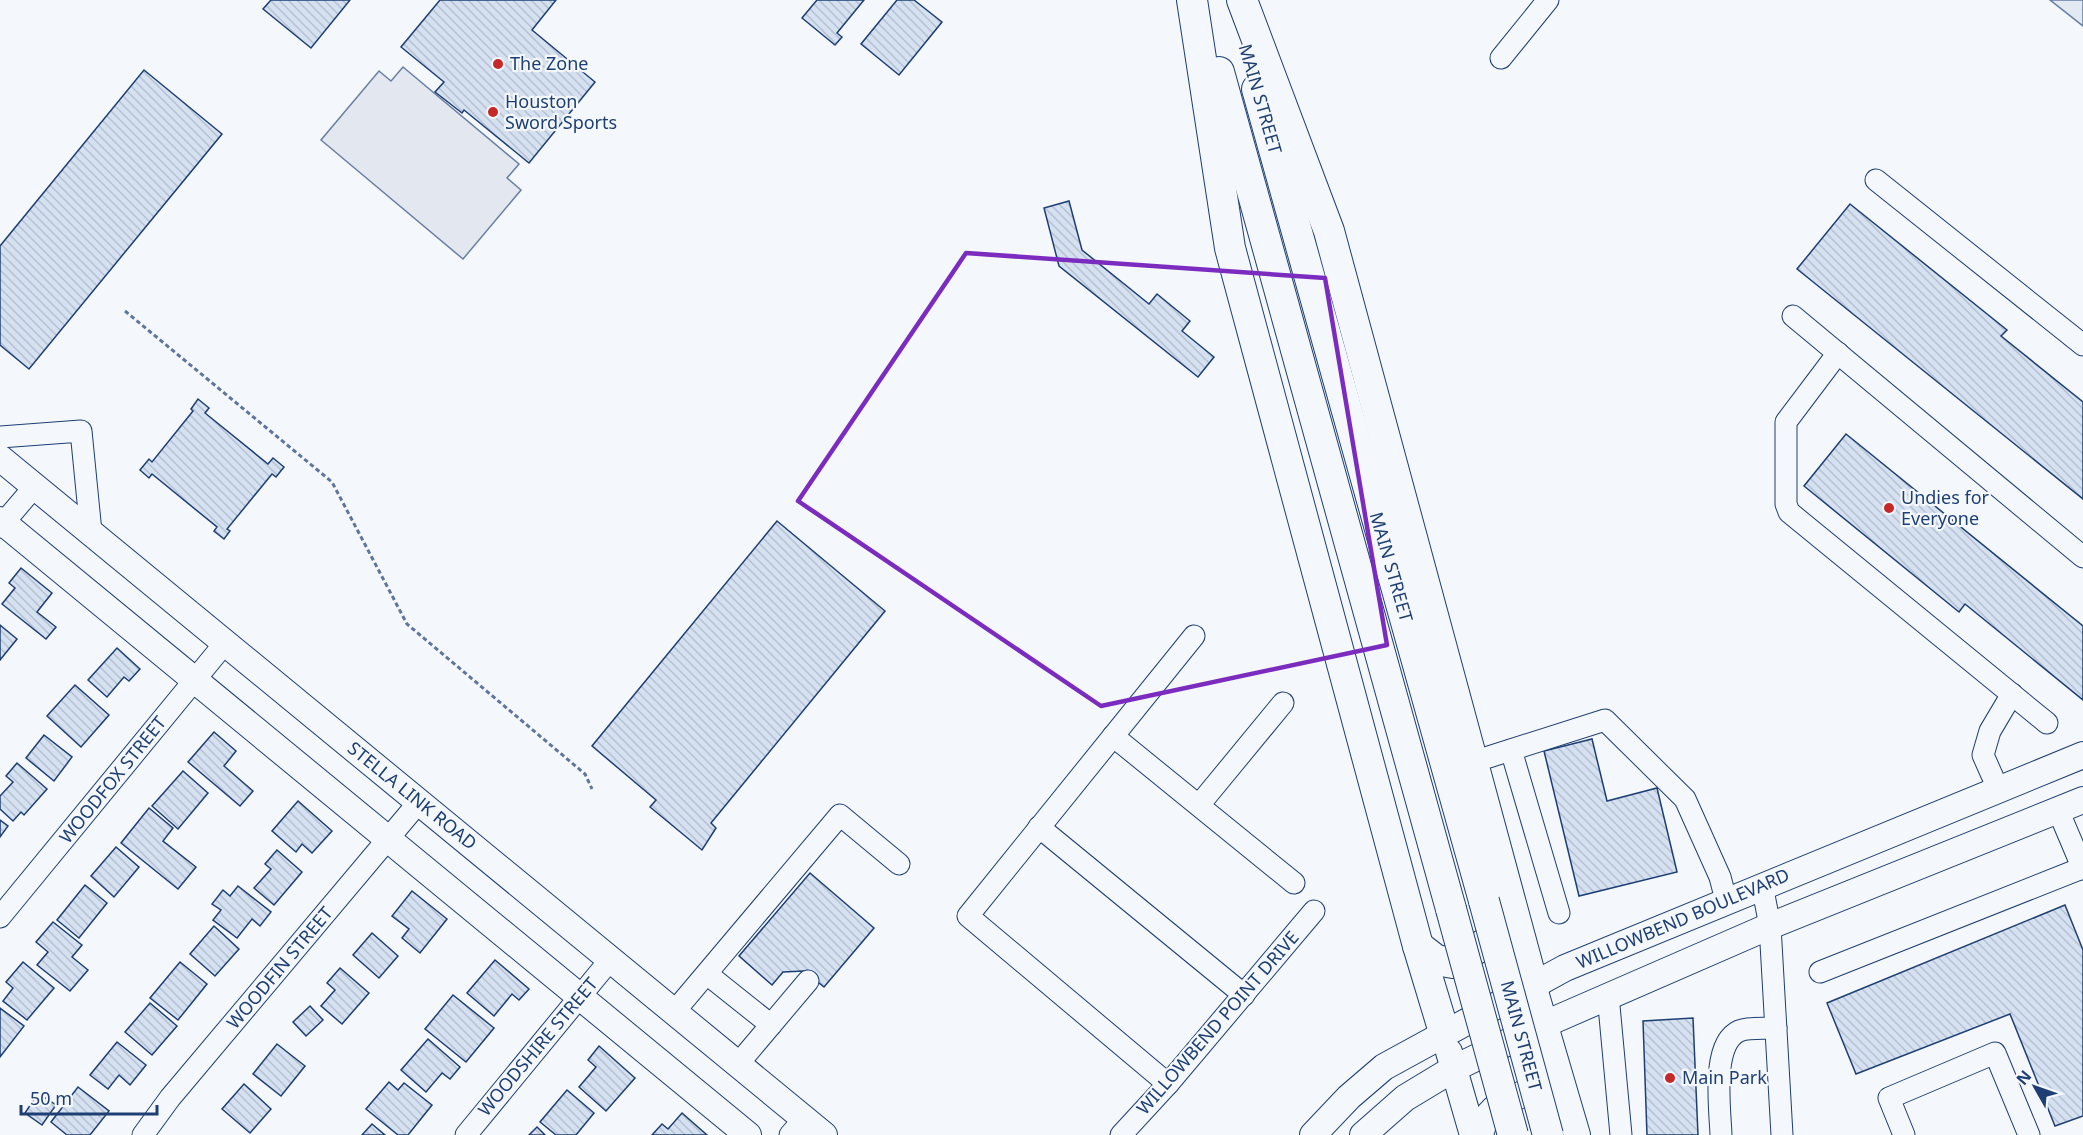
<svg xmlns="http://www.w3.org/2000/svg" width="2083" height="1135" viewBox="0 0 2083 1135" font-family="'Noto Sans',sans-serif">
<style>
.forest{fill:url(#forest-firs);stroke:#687fa3;stroke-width:1.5}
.parking{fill:#e3e8f0;stroke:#687fa3;stroke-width:1.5}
.building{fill:url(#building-back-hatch);stroke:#1d3f73;stroke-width:1.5}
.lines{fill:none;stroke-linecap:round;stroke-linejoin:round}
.minor-casing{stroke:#1d3f73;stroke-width:23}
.major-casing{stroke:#1d3f73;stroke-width:28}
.highway-casing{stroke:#1d3f73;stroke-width:32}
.path{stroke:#5e769c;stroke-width:3;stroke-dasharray:4.5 3;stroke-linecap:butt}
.minor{stroke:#f4f7fb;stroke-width:21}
.major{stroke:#f4f7fb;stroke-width:26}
.highway{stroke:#f4f7fb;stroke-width:30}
.highway-bridge-casing{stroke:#1d3f73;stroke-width:32;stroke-linecap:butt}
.highway-bridge{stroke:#f4f7fb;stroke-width:30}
.marked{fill:none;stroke:#7b2cbf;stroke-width:4.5;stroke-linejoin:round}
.poi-dot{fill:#c62828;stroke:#f4f7fb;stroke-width:2}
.labels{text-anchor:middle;stroke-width:4.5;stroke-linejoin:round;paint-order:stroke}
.poi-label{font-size:18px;fill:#1d3f73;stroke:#f4f7fb;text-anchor:start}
.street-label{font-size:18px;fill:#1d3f73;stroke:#f4f7fb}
</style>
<defs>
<pattern id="forest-firs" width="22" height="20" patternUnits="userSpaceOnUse" patternTransform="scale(1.5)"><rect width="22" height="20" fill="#e3e9f0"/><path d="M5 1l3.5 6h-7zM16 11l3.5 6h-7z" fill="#c2c9d1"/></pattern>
<pattern id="building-back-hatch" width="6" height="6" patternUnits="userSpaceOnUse" patternTransform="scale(1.5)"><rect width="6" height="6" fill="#d5e0f0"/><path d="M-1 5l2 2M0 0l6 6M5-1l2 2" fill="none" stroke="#b6c1d1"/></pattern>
</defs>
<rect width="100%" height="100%" fill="#f4f7fb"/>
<!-- forest -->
<polygon class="forest" points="2050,0 2083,0 2083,26"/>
<!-- parking -->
<polygon class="parking" points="403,67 519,164 507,178 521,190 463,259 321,140 379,71 391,81"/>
<!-- building -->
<g class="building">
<polygon points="271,0 350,0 311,48 263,9"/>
<polygon points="440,0 556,0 532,30 595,82 529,163 464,110 462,113 435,92 444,82 401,47"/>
<polygon points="817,0 864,0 837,33 842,37 835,45 802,18"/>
<polygon points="897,0 914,0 942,22 899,75 861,44"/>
<polygon points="144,70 222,134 29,369 0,345 0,246"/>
<polygon points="1069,201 1082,250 1149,304 1157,294 1190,321 1182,331 1214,357 1198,377 1059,266 1044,208"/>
<polygon points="1850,204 2007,330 2001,336 2083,402 2083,499 1797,269"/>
<polygon points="198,399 209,408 205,413 268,464 273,458 284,467 276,477 272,474 227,529 230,531 224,539 214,531 217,527 152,474 149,478 140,470 149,459 152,462 193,411 191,409"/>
<polygon points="1846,434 2083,626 2083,700 1965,604 1959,612 1804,486"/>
<polygon points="777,521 885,611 711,823 716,828 702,850 650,807 656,800 592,746"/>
<polygon points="21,568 52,593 37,612 56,627 46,639 2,604 15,588 9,583"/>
<polygon points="0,625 17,639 0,660"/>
<polygon points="117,648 140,669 129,681 124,677 107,697 88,680"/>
<polygon points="75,685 109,715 81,747 47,716"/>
<polygon points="214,732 236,751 224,766 253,791 240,806 188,762"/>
<polygon points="44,735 72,757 54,781 26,758"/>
<polygon points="1592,739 1607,801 1657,788 1677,872 1579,896 1544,751"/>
<polygon points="17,763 47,789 24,815 21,812 13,821 0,809 0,796 13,782 6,776"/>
<polygon points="183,771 208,793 178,829 152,806"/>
<polygon points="298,801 332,831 312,853 302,844 296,852 272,831"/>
<polygon points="149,808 173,828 163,841 196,867 178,889 121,843"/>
<polygon points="0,820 8,826 0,837"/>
<polygon points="116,847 139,867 114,897 91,876"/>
<polygon points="277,850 302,872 274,905 254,888 271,869 265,864"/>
<polygon points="810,873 874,928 824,987 804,971 783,972 772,985 739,956"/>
<polygon points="85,885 107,903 79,938 57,920"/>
<polygon points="238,886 271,912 260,926 252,919 237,938 213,920 221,910 212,904 223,890 230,896"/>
<polygon points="412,891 447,919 420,953 402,938 409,929 392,916"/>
<polygon points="2065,905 2083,950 2083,1116 2055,1126 2010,1014 1856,1074 1827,1003"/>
<polygon points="53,922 82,945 72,957 88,970 70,991 37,965 48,952 36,942"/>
<polygon points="214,926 239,949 215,976 190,954"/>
<polygon points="372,933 398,956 379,978 353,955"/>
<polygon points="495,960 529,989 519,1000 512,994 494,1016 467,993"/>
<polygon points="23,962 54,988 27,1020 3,1001 13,988 6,982"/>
<polygon points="180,962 207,984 178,1020 150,998"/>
<polygon points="340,968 369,993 342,1024 321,1006 335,990 327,983"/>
<polygon points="453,995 494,1028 466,1062 425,1029"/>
<polygon points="150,1003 177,1026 152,1055 125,1032"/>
<polygon points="310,1006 323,1020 306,1036 293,1022"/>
<polygon points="0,1008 24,1026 0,1057"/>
<polygon points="1693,1018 1698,1135 1647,1135 1643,1021"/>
<polygon points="428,1039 460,1067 450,1079 442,1073 426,1092 401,1070"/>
<polygon points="117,1042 146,1065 130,1085 119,1075 108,1089 90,1075"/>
<polygon points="277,1044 305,1066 281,1096 253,1074"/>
<polygon points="599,1046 635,1078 606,1111 579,1087 596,1067 588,1060"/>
<polygon points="389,1082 398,1090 404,1083 432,1105 408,1135 398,1135 366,1109"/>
<polygon points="244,1084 271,1109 250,1133 222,1109"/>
<polygon points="78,1087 109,1111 90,1135 67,1135 51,1122"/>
<polygon points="567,1090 594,1113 576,1135 556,1135 540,1122"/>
<polygon points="38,1093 56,1105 42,1125 25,1113"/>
<polygon points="682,1113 707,1135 652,1135 662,1124 668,1129"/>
<polygon points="372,1124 385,1135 362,1135"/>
<polygon points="537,1127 545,1135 529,1135"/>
</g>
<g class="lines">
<defs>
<g id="minor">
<polyline points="1501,58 1548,0"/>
<polyline points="1876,180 2083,345"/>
<polyline points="1793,316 2083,557"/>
<polyline points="1838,353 1786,422 1786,504 1789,512 2047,723"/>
<polyline points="0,437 81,431 91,532"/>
<polyline points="0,527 35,486"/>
<polyline points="1113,736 1294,883"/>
<polyline points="1511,750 1559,913"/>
<polyline points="1473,762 1605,720 1685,799 1720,877 1726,900"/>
<polyline points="1999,791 1983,755 1990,731 2012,694"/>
<polyline points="1199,805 1283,703"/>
<polyline points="2058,810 2083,869"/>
<polyline points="1039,827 1244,995"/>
<polyline points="1762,885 1770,926 1782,1135"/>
<polyline points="0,917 225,643"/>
<polyline points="1820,972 2082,868"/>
<polyline points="707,974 771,1025"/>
<polyline points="1608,995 1621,1135"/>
<polyline points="674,1012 840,815 899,864"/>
<polyline points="738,1064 808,981"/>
<polyline points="1168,1084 968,916 1194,636"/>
<polyline points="143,1135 170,1098 419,802"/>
<polyline points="466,1135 610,960"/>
<polyline points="790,1135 804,1119"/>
<polyline points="1121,1135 1168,1084 1314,911"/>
<path d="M 1721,1135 C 1720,1108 1711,1044 1739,1031 C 1749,1027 1764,1029 1776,1028"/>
<polyline points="1904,1135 1889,1098 1995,1053 2029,1135"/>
</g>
<g id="major">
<polyline points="0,458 824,1135"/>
<polyline points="0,520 748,1135"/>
<polyline points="1533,985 1577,1135"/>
<polyline points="1449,1052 1473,1135"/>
<polyline points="1313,1135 1349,1097 1384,1067 1565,968 2083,755"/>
<polyline points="1363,1135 1405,1098 1453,1069 1545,1024 1770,926 2083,800"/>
<path d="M 1480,1135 C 1487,1104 1505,1103 1531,1090 L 1552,1096"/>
</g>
<g id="highway">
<polyline points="1192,0 1230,248 1418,946 1444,1032"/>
<polyline points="1242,0 1329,231 1533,985"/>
<polyline points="1219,72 1451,909"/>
<polyline points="1257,89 1484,901"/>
<polyline points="1418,946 1436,960 1453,963 1499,935 1510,918"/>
</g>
</defs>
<!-- minor casing -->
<use href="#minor" class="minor-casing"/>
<!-- major casing -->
<use href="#major" class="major-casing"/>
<!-- highway casing -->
<use href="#highway" class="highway-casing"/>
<!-- path -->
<polyline class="path" points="125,311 332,482 407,624 585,774 592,789"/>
<!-- minor -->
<use href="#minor" class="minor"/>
<!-- major -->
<use href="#major" class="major"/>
<!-- highway -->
<use href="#highway" class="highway"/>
<defs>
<g id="highway-bridge">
<polyline points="1484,901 1548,1135"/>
<polyline points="1451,909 1513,1135"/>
</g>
</defs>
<!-- highway-bridge casing -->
<use href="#highway-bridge" class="highway-bridge-casing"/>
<!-- highway-bridge -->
<use href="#highway-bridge" class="highway-bridge"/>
</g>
<!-- marked area -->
<path class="marked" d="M 966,253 L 1325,278 L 1387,645 L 1101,706 L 798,501 Z"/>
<!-- markers -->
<g class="poi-dot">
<circle cx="498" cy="64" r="6"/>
<circle cx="493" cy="112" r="6"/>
<circle cx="1889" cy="508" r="6"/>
<circle cx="1670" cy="1078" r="6"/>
</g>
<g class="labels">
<!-- poi labels -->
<g class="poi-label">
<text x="510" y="70">The Zone</text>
<text x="505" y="108">Houston<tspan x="505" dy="21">Sword Sports</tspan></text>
<text x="1901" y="504">Undies for<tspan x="1901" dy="21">Everyone</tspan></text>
<text x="1682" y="1084">Main Park</text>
</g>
<!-- street labels -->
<g class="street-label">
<text transform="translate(1260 99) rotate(74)" y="6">MAIN STREET</text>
<text transform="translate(1391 567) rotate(74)" y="6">MAIN STREET</text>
<text transform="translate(113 780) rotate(-51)" y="6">WOODFOX STREET</text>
<text transform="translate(412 796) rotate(39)" y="6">STELLA LINK ROAD</text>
<text transform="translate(1683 919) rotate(-23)" y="6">WILLOWBEND BOULEVARD</text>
<text transform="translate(280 968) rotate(-50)" y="6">WOODFIN STREET</text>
<text transform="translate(1218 1023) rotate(-49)" y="6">WILLOWBEND POINT DRIVE</text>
<text transform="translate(1521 1036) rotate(75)" y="6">MAIN STREET</text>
<text transform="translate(538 1047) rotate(-50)" y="6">WOODSHIRE STREET</text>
</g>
</g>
<!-- north arrow -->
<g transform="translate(2035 1087) rotate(310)" stroke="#f4f7fb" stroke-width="4.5" paint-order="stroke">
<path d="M0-4.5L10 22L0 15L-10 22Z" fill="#1d3f73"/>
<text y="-9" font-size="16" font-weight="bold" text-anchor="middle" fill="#1d3f73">N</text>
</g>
<!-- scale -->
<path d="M21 1105v9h136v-9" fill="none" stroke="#1d3f73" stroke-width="3"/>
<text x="30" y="1105" font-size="18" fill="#1d3f73" stroke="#f4f7fb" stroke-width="4.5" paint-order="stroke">50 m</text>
</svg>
